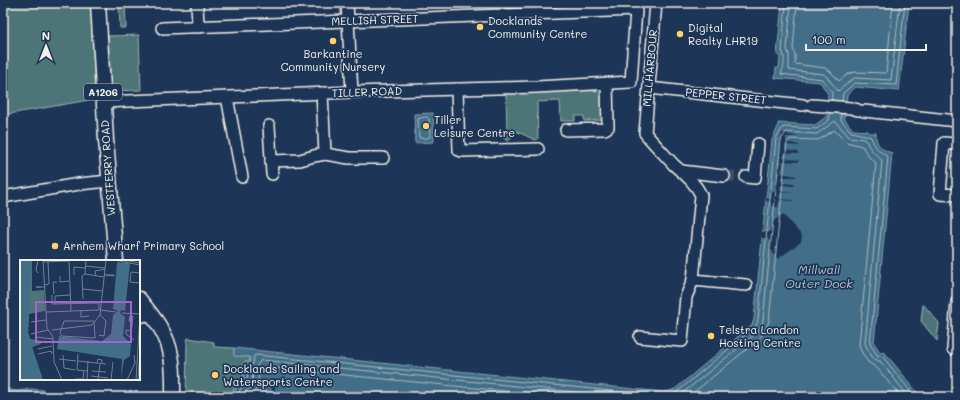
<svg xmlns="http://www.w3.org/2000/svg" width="960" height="400" viewBox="0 0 960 400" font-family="Mali,sans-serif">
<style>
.green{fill:#4e7477;stroke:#a1b2b0}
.water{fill:#426e88;stroke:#89a2ae}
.pier{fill:#1d3557}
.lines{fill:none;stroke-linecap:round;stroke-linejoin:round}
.shore{stroke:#adbdc2;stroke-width:1}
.minor-tunnel{stroke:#3d516d;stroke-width:11;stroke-dasharray:11 5.5;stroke-linecap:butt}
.minor-casing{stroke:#f4f1e8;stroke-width:14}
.major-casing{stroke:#f4f1e8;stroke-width:17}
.minor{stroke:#1d3557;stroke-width:11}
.major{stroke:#1d3557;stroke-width:14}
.poi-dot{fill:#ffd166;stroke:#1d3557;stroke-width:1.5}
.labels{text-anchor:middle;stroke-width:3.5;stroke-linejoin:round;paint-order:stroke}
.shield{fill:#1d3557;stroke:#b4b9bc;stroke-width:1}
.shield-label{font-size:10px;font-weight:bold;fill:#f4f1e8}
.street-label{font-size:11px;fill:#f4f1e8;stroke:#1d3557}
.poi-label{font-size:11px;fill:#f4f1e8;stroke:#1d3557;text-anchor:start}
.water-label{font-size:12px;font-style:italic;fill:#b6c3c6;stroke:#1d3557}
.inset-river{fill:none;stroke:#426e88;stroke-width:2}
.inset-road{fill:none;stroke:#738091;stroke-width:1}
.view{fill:#9f67cb;fill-opacity:0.15;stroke:#9f67cb;stroke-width:2}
.inset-edge{fill:none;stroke:#f4f1e8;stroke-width:2}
</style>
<rect width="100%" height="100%" fill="#1d3557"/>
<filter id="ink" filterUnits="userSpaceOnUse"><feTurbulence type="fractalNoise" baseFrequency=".025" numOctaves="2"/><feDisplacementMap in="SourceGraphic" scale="8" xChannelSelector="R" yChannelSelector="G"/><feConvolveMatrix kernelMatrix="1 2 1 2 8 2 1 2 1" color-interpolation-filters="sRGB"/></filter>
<g filter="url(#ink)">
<!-- green -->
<g class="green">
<polygon points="3,3 91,3 95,99 3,115"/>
<polygon points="119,3 125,3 126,28 120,28"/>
<polygon points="139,35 141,90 111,91 108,36"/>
<polygon points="560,90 593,90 602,94 603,120 584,121 584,116 575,116 575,121 561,121 560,101 537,102 538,139 535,140 516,131 508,141 497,134 507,133 506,92"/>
<polygon points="923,304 939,323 937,341 921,321"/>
<polygon points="188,338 214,342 214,347 234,348 234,356 250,357 250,362 244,362 244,383 236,390 233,390 233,397 186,397 187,341"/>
</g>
<!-- water -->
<g class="water">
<path d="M 782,3 L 909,3 L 899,91 L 856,87 L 847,95 L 844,118 L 853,130 L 868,131 L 869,133 L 876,133 C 875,145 882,150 892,153 L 874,343 L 880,352 L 885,353 L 921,397 L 233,397 L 233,389 L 236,390 L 237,383 L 244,383 L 244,362 L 250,362 L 250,357 L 234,356 L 234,348 L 663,392 L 670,391 L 675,389 L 752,325 L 754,319 L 772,140 L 778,127 L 778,123 L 815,125 L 826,117 L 828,94 L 820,82 L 775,78 L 776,68 L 779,68 L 780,56 L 777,55 Z"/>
<polygon points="433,113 434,142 415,143 414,114"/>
<polygon points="3,388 17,391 31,389 43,390 43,392 56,392 56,397 3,397"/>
</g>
<!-- pier -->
<g class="pier">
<polygon points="782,133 786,133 789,135 800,137 786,137 786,142 799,145 799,146 785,145 785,150 798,152 798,154 784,153 783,158 798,160 798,162 783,161 781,173 796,176 796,177 781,177 781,181 783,183 795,184 794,186 781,185 780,190 782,191 794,192 780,193 779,198 781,199 793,200 793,201 781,200 779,201 778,207 771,206 771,202 766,201 766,198 771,199 772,192 775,192 777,174 779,174 780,160 779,160"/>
<polygon points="783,214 802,236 801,242 778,259 770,249 770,241 767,238 762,238 762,232 768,232 771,230 772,222"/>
<polygon points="272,379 275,379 275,397 239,397 239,395 233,395 233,391 239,390 261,390 261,393 272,393"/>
</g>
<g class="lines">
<!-- shore -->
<g class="shore">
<path d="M 786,3 L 782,51 C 786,58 784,67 781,74 L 822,79 L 832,92 L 832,100"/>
<polyline points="791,3 787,49 789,55 789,70 823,74 827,77 838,91 854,78 891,80 900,3"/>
<polyline points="797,3 793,48 795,55 795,64 825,68 831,72 839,81 848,74 855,72 886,73 893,3"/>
<polyline points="842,101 843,93 855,83 896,85 905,3"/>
<path d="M 841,114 L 841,120 L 851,132 L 865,135 L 871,137 C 875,148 878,150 888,157 L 870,344 L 877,355 L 883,357 L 915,397"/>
<polygon points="427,117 429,119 430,137 428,138 420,138 419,137 418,119"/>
<polyline points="3,392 18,395 39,394 52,397"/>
<polyline points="237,397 241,388 247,384 248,367 253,364 254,356 256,355 662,396 671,395 677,392 756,326 758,320 776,138 783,127 817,129 829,120 830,113"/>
<polyline points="242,397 245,392 252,387 253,371 261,360 624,397"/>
<polyline points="249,397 257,389 259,374 265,367 564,397"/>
<path d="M 678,397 L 754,335 L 760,329 L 763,320 L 781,140 L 786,132 L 817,134 L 835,121 L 849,137 L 863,139 L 867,142 C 870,150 875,154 882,160 L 865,344 L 873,358 L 881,362 L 909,397"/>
<polyline points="688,397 758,340 765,331 769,321 787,143 790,139 818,140 834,130 846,142 862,146 869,157 876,163 859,345 861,351 868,362 877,368 901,397"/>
</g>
<!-- minor-tunnel -->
<polyline class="minor-tunnel" points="724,176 746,177"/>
<defs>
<g id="minor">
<polyline points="197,3 198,27"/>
<polyline points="347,3 352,92"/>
<polyline points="649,88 803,105"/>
<polyline points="457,89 459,150 462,151 538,149"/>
<polyline points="322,93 325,154"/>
<polyline points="227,97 242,177"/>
<polyline points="103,102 352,92 536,87 631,82 636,10 162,28"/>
<polyline points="812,105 851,108 858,110"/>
<polyline points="864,111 957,121"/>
<polyline points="269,126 272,174"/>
<polyline points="566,130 605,129 608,127 607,83"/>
<polyline points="957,144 944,143 940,194 957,195"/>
<polyline points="271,161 300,160 314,156 325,154 349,158 383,158"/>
<polyline points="681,171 724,176"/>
<polyline points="746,177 755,178 758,144"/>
<polyline points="3,197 79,184 109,181"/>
<polyline points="693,280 746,285"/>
<polyline points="957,302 953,349 957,350"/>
<polyline points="139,317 150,314"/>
<path d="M 640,337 L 682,341 L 686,297 L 693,280 L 701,195 C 695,182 684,174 674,165 C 664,154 654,144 645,133 L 656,3"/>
</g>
<g id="major">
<polyline points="98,3 106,140 116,261"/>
<path d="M 139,299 C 150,313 164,329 169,347 C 174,363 173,381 173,397"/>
</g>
</defs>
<!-- minor casing -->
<use href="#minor" class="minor-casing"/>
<!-- major casing -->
<use href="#major" class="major-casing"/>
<!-- minor -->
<use href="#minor" class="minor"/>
<!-- major -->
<use href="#major" class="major"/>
</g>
</g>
<!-- markers -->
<g class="poi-dot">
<circle cx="480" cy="27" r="4"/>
<circle cx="680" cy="34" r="4"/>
<circle cx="333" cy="41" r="4"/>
<circle cx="426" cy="126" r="4"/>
<circle cx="55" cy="246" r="4"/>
<circle cx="711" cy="336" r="4"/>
<circle cx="215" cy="375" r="4"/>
</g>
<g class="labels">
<!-- shield labels -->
<rect class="shield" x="84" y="84" width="38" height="16" rx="3"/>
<g class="shield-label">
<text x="103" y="96">A1206</text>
</g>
<!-- street labels -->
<g class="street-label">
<text transform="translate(375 20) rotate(-2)" y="4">MELLISH STREET</text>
<text transform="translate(650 68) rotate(-85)" y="4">MILLHARBOUR</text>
<text transform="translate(367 92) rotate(-2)" y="4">TILLER ROAD</text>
<text transform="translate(726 96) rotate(6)" y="4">PEPPER STREET</text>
<text transform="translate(108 168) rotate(-94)" y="4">WESTFERRY ROAD</text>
</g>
<!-- poi labels -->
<g class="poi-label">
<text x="488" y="25">Docklands<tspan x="488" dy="13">Community Centre</tspan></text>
<text x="688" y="32">Digital<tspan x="688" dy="13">Realty LHR19</tspan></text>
<text x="333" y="58" text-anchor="middle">Barkantine<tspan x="333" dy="13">Community Nursery</tspan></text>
<text x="434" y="124">Tiller<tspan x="434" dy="13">Leisure Centre</tspan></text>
<text x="63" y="250">Arnhem Wharf Primary School</text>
<text x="719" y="334">Telstra London<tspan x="719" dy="13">Hosting Centre</tspan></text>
<text x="223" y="373">Docklands Sailing and<tspan x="223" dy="13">Watersports Centre</tspan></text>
</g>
<!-- water labels -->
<g class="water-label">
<text x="819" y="274">Millwall<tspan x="819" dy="14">Outer Dock</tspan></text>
</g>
</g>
<!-- overview -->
<g transform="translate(20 260)">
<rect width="120" height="120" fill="#1d3557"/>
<path d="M 12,0 L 12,31 L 24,30 L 25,51 L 9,54 L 8,73 L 10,79 L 19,81 L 19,84 L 12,87 L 23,120 L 20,120 L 8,77 L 6,54 Z" fill="#4e7477"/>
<path d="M 0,0 L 12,0 L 8,73 L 10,79 L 21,81 L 21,84 L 12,87 L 23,120 L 0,120 ZM 105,0 L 110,4 L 105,51 L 101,50 L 100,53 L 105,57 L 103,76 L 111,84 L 110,96 L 104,100 L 101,119 L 102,99 L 37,89 L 39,76 L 82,81 L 91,74 L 93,55 L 98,51 L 93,49 L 97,2 L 105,3 Z" fill="#426e88"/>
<path class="inset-river" d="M 0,102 L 10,120"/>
<path class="inset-road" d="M 18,0 L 16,10 L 18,13M 23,0 L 27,68 L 33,77 L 34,102 L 42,120M 94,0 L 120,5M 104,0 L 120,3M 23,2 L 49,1 L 51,51M 65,6 L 85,8M 120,13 L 111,12 L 110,22 L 120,23M 65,14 L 84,17M 65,14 L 66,0M 54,15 L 54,7 L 65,8M 84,15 L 94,15 L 94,16 L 86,15M 40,16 L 40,22 L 49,21M 76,16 L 75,11 L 85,9M 25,25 L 29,24 L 28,2M 21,27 L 16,27 L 25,27M 63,29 L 82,31M 34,34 L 33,22 L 37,22M 63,39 L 62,16 L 65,14M 35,44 L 35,36 L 50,35M 80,50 L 96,52M 61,51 L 61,57 L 69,56M 26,52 L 79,50 L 79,43 L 32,44 L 32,35M 102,53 L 120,54M 80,55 L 86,0M 44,61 L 74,61 L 75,78 L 42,76 L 40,73 ZM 11,62 L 26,60M 32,70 L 72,65 L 80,55M 111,71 L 106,70 L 106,74 L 114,80M 11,74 L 28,70M 111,74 L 113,56 L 110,56 L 109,61 L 112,61M 79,75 L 84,76 L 86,61 L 80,55M 16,77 L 33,79M 18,89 L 32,86M 18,94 L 31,91 L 32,94M 58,94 L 57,110 L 67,111M 43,95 L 44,108 L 55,110M 39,99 L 56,101M 58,101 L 86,104M 77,103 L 78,99 L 82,100 L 82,104M 72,111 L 86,112M 71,116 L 88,118M 55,119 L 63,119 L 64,110M 67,120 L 68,101M 78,120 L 80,104M 91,120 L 93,102M 107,120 L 115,103 L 114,95M 116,120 L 120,55M 118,120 L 120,89"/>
<path class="view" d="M 16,42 L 111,42 L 111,82 L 16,82 Z"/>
<rect width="120" height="120" class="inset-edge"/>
</g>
<!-- margin -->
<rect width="960" height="400" fill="none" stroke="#1d3557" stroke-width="16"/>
<rect x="8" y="8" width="944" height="384" fill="none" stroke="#f4f1e8" stroke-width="1.5" filter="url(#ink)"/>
<!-- north arrow -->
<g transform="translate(46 46)" stroke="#1d3557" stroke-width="3" paint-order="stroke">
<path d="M0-3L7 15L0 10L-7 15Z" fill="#f4f1e8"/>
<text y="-6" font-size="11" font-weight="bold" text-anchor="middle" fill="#f4f1e8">N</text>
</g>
<!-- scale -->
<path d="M806 44v6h120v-6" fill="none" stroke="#f4f1e8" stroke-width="2"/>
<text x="812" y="44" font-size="12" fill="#f4f1e8" stroke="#1d3557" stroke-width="3" paint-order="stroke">100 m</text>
</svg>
